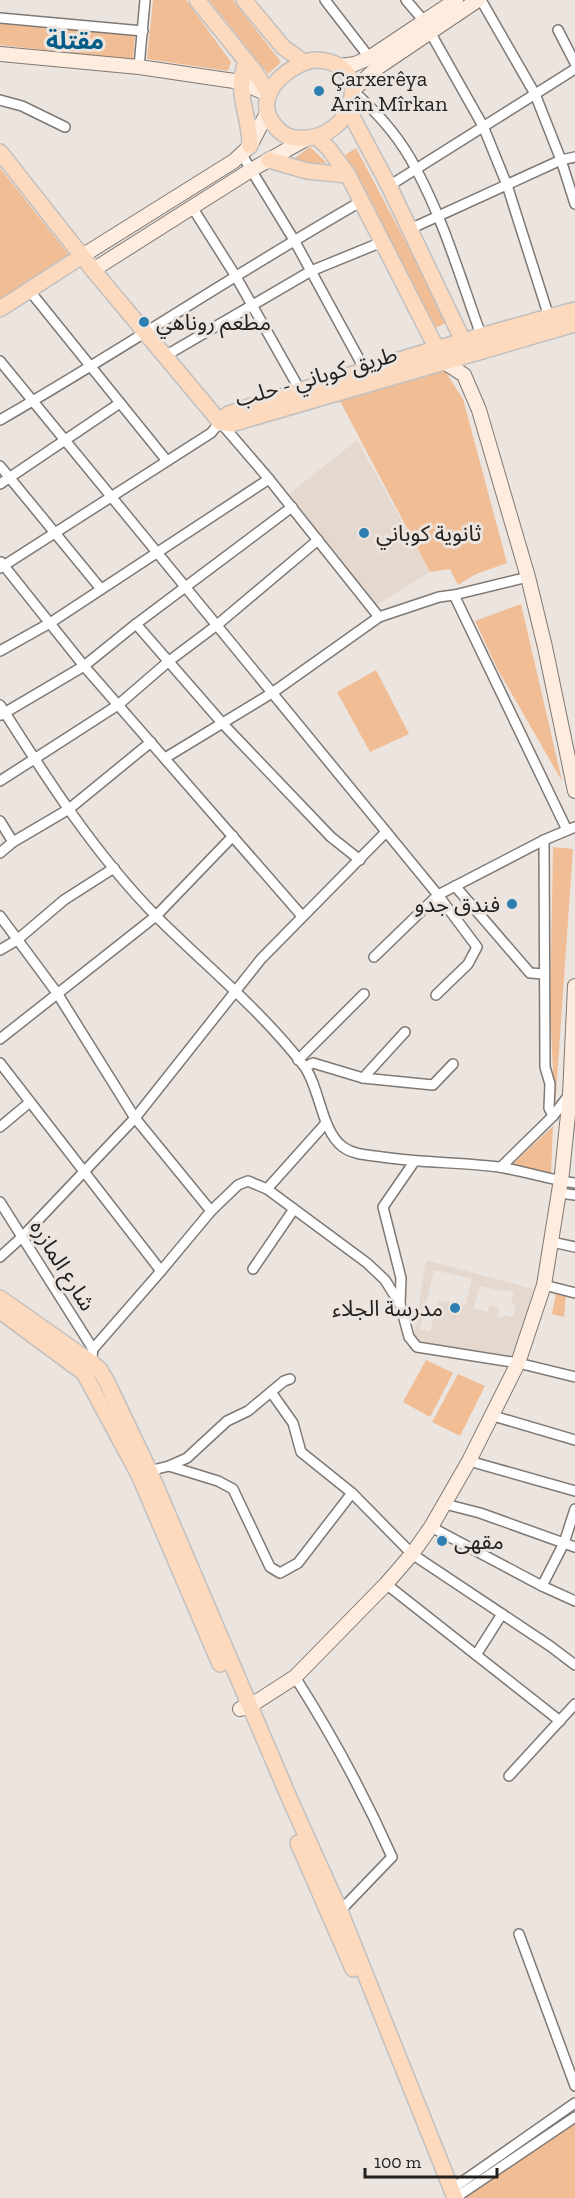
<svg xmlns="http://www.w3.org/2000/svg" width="575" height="2198" viewBox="0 0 575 2198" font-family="'Zilla Slab','Noto Sans Arabic',serif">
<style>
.built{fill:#e5d8ce;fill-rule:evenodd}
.green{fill:#f1bd95}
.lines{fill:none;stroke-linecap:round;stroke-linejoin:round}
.street-casing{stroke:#7f7975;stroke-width:12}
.secondary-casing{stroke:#7f7975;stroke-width:16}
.primary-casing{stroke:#c1c0c0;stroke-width:18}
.street{stroke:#fff;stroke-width:9}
.secondary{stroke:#feecde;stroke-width:14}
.primary{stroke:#fdd9bd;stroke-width:15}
.poi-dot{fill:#2c7fb0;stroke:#ebe4df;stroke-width:2}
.labels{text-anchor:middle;stroke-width:6;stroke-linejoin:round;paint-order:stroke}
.poi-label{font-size:22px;fill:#221f1d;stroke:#ebe4df;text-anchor:start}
.street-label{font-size:22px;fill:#221f1d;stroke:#ebe4df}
.neighbourhood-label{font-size:24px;font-weight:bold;fill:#035c87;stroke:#ebe4df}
</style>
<rect width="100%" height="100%" fill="#ebe4df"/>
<!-- built -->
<g class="built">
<polygon points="357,440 430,572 376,605 289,494"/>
<path d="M 426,1260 L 533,1289 L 521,1337 L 511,1356 L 413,1340 ZM 434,1270 L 472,1279 L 465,1306 L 438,1300 L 430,1332 L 420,1329 ZM 480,1286 L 507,1292 L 508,1290 L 514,1292 L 511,1303 L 516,1305 L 513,1317 L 504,1315 L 503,1318 L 497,1317 L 499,1308 L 490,1305 L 488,1312 L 474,1308 Z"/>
</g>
<!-- green -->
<g class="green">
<polygon points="153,0 186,0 231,62 228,71 147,59"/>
<polygon points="209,0 233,0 281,62 268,74"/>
<polygon points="0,22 135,35 133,60 0,45"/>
<polygon points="310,147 327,163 311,164 292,160"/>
<polygon points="356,148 448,322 435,328 345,155"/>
<polygon points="0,168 70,256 0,301"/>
<polygon points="443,368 463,399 507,563 476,574 458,585 450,569 430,572 340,401"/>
<polygon points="521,604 562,781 498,670 475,621"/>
<polygon points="376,670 409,734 370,752 337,692"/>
<polygon points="553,847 573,849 555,1107 550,1011"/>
<polygon points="553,1126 551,1174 513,1164"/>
<polygon points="556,1293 566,1296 564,1317 552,1314"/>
<polygon points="426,1360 453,1373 430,1417 403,1402"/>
<polygon points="458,1374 485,1386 460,1436 432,1422"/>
<polygon points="575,2121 575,2198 463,2198"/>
</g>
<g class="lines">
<defs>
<g id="street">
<polyline points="325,0 372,61"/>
<polyline points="406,0 424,21"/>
<polyline points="481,0 535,94 561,160 575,204"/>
<polyline points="0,18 143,31"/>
<polyline points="558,30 575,63"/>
<polyline points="430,32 483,126 507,185 549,317"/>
<polyline points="139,67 145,0"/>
<path d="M 353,91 C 378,113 401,139 416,169 C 444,221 461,280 481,335"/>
<polyline points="0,100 22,106 65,127"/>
<polyline points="242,155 294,240 365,370"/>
<polyline points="389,186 575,69"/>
<polyline points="192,207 235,275 300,390"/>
<polyline points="410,229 561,160 575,157"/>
<polyline points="29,290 167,461"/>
<polyline points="165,356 311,271 382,242"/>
<polyline points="0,361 438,895 477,947 468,964 436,995"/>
<path d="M 0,420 C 122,350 239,271 362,201"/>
<polyline points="0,466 101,589"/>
<polyline points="0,484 120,403"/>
<polyline points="1,562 84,666 302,916"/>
<polyline points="0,568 211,433 220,422 269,479 379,617"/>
<polyline points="454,595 528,577"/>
<polyline points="136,624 223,724 331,837 360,860"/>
<polyline points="0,651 50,623 269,479"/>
<path d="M 0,705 C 47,779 95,854 157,917 C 206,966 261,1010 304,1066 C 320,1087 321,1131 343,1147 C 354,1155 368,1155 382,1157 C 421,1163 460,1162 499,1167 C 525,1171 550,1180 575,1183"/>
<polyline points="1,715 84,666 136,624 292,507"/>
<polyline points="165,758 272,693 379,617 439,597 454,595 567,830"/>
<polyline points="0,781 118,705 169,661 217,625 318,540"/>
<polyline points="0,821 13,842"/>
<polyline points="544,840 545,1067 550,1084 549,1108 553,1116"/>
<polyline points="0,853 13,842 69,809 151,742"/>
<polyline points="455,886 530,973 544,974"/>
<polyline points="0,916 57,993 135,1118 211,1211"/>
<polyline points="0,950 17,940 64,900 114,868"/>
<polyline points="374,957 438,895 544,840 575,827"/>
<polyline points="0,1039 156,916 233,836"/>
<polyline points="298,1060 364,994"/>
<polyline points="0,1063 161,1271"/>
<polyline points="305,1067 313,1063 363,1078 433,1085 453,1064"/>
<polyline points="363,1078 405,1032"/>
<polyline points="0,1127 30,1102"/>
<polyline points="501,1167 553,1116 569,1095"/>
<polyline points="267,1189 367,1263 385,1280 400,1304 409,1337 417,1347 518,1363 575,1377"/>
<polyline points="559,1193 575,1195"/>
<polyline points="0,1202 93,1349"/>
<polyline points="552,1242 575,1247"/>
<polyline points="0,1257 22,1237 135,1118 261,959 386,832"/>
<polyline points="253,1269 294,1209"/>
<polyline points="544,1285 575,1293"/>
<polyline points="400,1304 401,1278 383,1207 414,1162"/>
<polyline points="91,1364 93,1349 161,1271 211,1211 238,1185 248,1181 267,1189 326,1123"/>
<polyline points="271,1392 293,1423 301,1452 352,1493 412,1554 550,1646 575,1665"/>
<polyline points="490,1415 575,1440"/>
<polyline points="469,1461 575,1491"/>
<polyline points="169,1466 218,1481 233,1489 270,1567 280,1573 298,1563 352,1493"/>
<polyline points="145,1472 169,1466 187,1458 227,1421 248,1411 284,1381 290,1379"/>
<polyline points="445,1504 480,1513 575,1547"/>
<polyline points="575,1509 564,1543 542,1586 575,1601"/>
<polyline points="431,1527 542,1586"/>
<polyline points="386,1584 560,1721"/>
<polyline points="476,1655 502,1614"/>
<path d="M 295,1677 C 332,1735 364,1794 392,1857 L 340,1911"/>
<polyline points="509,1776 575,1704"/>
<polyline points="519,1934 575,2086"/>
<polyline points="449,2191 575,2103"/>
<polyline points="455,2198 575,2117"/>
</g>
<g id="secondary">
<polyline points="0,54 139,67 241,82 269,95"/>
<polyline points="340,66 355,64 369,58 456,0"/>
<polyline points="353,90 377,68 478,0"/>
<polyline points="82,256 234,161 250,146 267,113"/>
<polyline points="93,270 251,170 306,139"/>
<polyline points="444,362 464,375 479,410 528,577 545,647 575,791"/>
<polyline points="240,1709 250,1706 295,1677 386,1584 412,1554 431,1527 469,1461 518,1363 544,1285 562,1173 570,1095 575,986"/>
</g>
<g id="primary">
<polyline points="197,0 255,72 269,94"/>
<polyline points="244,0 283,47 304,62"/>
<path d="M 313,60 C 378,59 355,143 298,138 C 289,138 281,134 275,126 C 250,97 286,66 313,60 Z"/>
<path d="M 246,61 C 234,97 250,112 250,146"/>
<polyline points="349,111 389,186 466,347"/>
<polyline points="317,137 329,149 348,175 440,355"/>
<polyline points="0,152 93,270 220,422"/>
<polyline points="269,160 307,171 348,175"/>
<polyline points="0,309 82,256"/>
<path d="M 220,422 L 228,414 C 343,376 458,341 575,310"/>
<polyline points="220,422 231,424 575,324"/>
<polyline points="0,1298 92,1363 100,1370 107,1382 149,1470 291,1802 340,1911 455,2198"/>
<polyline points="0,1311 84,1373 139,1475 220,1664"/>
<polyline points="298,1843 353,1969"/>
</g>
</defs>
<!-- street casing -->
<use href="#street" class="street-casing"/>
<!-- secondary casing -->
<use href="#secondary" class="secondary-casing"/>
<!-- primary casing -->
<use href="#primary" class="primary-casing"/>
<!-- street -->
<use href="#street" class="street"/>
<!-- secondary -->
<use href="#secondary" class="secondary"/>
<!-- primary -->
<use href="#primary" class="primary"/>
</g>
<!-- markers -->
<g class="poi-dot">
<circle cx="319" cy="91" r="6"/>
<circle cx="144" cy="322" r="6"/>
<circle cx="364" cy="533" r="6"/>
<circle cx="512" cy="904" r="6"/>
<circle cx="455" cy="1308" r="6"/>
<circle cx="442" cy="1541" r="6"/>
</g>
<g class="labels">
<!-- poi labels -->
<g class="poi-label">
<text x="331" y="86">Çarxerêya<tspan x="331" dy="25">Arîn Mîrkan</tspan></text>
<text x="156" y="330">مطعم روناهي</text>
<text x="376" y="541">ثانوية كوباني</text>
<text x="500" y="912" text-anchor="end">فندق جدو</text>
<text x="443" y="1316" text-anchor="end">مدرسة الجلاء</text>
<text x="454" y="1549">مقهى</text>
</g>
<!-- street labels -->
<g class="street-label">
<text transform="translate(316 376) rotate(-16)" y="8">طريق كوباني - حلب</text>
<text transform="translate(63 1265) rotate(58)" y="8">شارع المازره</text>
</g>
<!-- neighbourhood labels -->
<g class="neighbourhood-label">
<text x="75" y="49">مقتلة</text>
</g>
</g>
<!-- scale -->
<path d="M365 2168v9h132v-9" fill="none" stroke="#221f1d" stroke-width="3"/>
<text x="374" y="2168" font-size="18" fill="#221f1d" stroke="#ebe4df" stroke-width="4.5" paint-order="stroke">100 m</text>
</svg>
